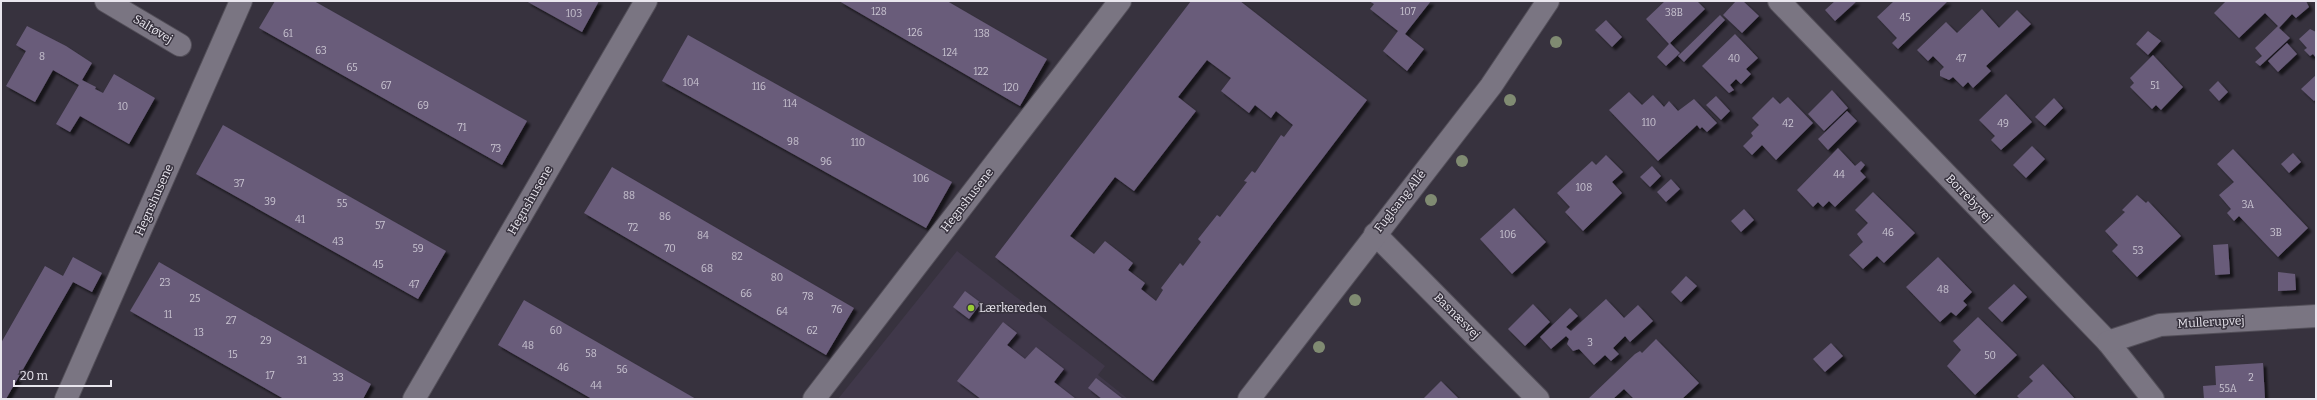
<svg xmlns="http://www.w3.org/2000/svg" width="2317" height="400" viewBox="0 0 2317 400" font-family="Bitter,serif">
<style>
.built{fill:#40384a}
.building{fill:#695c7a;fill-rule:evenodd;filter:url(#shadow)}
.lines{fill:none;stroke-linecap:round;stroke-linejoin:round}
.minor-casing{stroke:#534f59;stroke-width:24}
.minor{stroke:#7a7582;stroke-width:22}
.tree{fill:#808b72}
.poi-dot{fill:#99cb35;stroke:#37323e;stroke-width:1.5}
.labels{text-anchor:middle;stroke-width:3;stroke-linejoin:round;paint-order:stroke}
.number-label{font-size:10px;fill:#c9c4d1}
.street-label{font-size:12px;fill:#e9e6ee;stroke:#37323e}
.poi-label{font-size:12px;fill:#e9e6ee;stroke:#37323e;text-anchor:start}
</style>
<defs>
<filter id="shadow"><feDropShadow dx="3.5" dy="3.5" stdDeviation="1" flood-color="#0009"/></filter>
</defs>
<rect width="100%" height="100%" fill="#37323e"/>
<!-- built -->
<polygon class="built" points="957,251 1105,366 1098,375 1128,399 838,399"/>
<!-- building -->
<g class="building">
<polygon points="275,1 314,1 527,121 502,165 259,28"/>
<polygon points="526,1 599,1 582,32"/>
<polygon points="839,1 947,1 1047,59 1020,106"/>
<path d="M 1191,1 L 1240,1 L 1367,100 L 1153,381 L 995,257 ZM 1207,60 L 1231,78 L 1221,91 L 1249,113 L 1255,105 L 1271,118 L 1276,111 L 1293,125 L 1284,137 L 1281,135 L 1255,173 L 1252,171 L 1244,181 L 1247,182 L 1220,217 L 1217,215 L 1198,239 L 1201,242 L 1183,266 L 1180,263 L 1161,288 L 1163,290 L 1156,301 L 1141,289 L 1145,283 L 1128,270 L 1133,263 L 1105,241 L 1094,254 L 1070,236 L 1115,177 L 1134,191 L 1196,111 L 1178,97 Z"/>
<polygon points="1369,1 1431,1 1405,34 1424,49 1407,71 1383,51 1398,31 1370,9 1374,4"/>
<polygon points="1665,1 1697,1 1705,9 1670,43 1680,53 1666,66 1657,57 1669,44 1646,19"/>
<polygon points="1736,1 1743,1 1759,16 1742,33 1723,15"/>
<polygon points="1835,1 1857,1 1835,21 1825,10"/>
<polygon points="1894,1 1948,1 1898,49 1892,43 1897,38 1877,17"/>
<polygon points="2226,1 2306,1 2309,7 2296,18 2292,14 2279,28 2290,38 2260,66 2255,62 2262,56 2255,48 2278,26 2265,13 2239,38 2214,13"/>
<polygon points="1982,9 1999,28 2017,10 2031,24 1986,66 1991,71 1973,88 1968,82 1963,87 1953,77 1949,80 1940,76 1940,71 1944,67 1933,56 1928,61 1917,50 1946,22 1957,33"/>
<polygon points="1720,15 1725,20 1684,62 1678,56"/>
<polygon points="1606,20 1622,37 1612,47 1595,30"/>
<polygon points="27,26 66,46 92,63 82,80 96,87 95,89 103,93 114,74 155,98 129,144 80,116 70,132 56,124 79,85 53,70 35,102 6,86 26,51 16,45"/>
<polygon points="2310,29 2316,32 2316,58 2313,54 2310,56 2304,50 2307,48 2299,39"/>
<polygon points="2148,31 2161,41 2148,55 2136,44"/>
<polygon points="1735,34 1758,58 1746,69 1751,74 1741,84 1736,79 1730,85 1734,90 1729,93 1702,66"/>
<polygon points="688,35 952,182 926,228 662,81"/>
<polygon points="2287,43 2297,54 2278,72 2268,61"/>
<polygon points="2153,55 2183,87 2161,110 2156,105 2152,109 2130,87 2134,83 2130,78"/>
<polygon points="2316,75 2316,99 2314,101 2301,89"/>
<polygon points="2218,81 2228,92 2219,101 2209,90"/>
<polygon points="1832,90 1848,108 1824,131 1808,114"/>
<polygon points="1629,92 1642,105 1653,95 1664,107 1669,101 1678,111 1694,99 1717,123 1707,132 1702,127 1700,129 1697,125 1658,161 1609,110"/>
<polygon points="2006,94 2032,122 2001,150 1991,140 1995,136 1979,120"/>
<polygon points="1716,96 1730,111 1721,120 1706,105"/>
<polygon points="1773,97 1780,104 1788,97 1813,123 1776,160 1762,145 1752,155 1743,146 1753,136 1751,133 1759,125 1752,118"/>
<polygon points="2054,98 2063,108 2045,126 2035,117"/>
<polygon points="1847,111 1857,121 1828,150 1818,139"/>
<polygon points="223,125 446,251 418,299 196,174"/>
<polygon points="2032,146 2045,159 2026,178 2013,165"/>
<polygon points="1838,148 1855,166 1861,161 1865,165 1860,171 1866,177 1835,207 1829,201 1823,207 1818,202 1813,207 1797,190"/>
<polygon points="2233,149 2308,228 2278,257 2239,216 2234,221 2227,213 2231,209 2219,195 2234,182 2217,164"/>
<polygon points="2293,153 2301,162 2289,173 2281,164"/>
<polygon points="1606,155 1623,172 1612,182 1622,193 1583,231 1565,212 1570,207 1557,193 1592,161 1596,165"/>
<polygon points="1652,166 1661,176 1650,187 1640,177"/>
<polygon points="612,167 854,308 826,355 584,213"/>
<polygon points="1671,179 1680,189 1666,202 1657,192"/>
<polygon points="1873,192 1915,233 1884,263 1877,256 1863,269 1849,255 1863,242 1857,234 1868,223 1855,210"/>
<polygon points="2137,195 2146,203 2148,201 2181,236 2137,277 2112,251 2118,245 2105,231 2125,212 2122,210"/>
<polygon points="1514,208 1546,242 1512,274 1480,239"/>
<polygon points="1744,209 1754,220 1741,232 1731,221"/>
<polygon points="2228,244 2230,274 2215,275 2213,245"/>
<polygon points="73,257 102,273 92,292 73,282 6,399 1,399 1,343 45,266 63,276"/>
<polygon points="1938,257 1972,292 1963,301 1967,305 1956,316 1951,312 1940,322 1906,287"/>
<polygon points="159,262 371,384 363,399 284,399 130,311"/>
<polygon points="2278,272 2295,274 2296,290 2278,291"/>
<polygon points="1686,276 1697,286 1681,302 1671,292"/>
<polygon points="2014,284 2027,297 2002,322 1988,308"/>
<polygon points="965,291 981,303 969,319 953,307"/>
<polygon points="1606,299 1624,318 1638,305 1653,321 1630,342 1625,336 1613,348 1619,354 1611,361 1605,355 1594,365 1579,349 1573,351 1567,344 1569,339 1566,336 1551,349 1540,337 1570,308 1578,316 1566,327 1571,331"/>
<polygon points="524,300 696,399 592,399 498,345"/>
<polygon points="1533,304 1550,322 1525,346 1508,329"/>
<polygon points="1978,317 2017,355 1975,395 1947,366 1961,350 1953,341"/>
<polygon points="1003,322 1017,333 1007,345 1025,359 1036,347 1064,369 1054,382 1076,399 981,399 957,381"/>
<polygon points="1656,339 1699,383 1682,399 1634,399 1624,389 1613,399 1588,399 1635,354 1640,351 1642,353"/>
<polygon points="1831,343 1843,356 1825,372 1813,359"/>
<polygon points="2263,363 2265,399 2204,399 2203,386 2216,385 2215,366"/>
<polygon points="2043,364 2075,399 2020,399 2017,396 2033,381 2029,377"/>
<polygon points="1096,378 1123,399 1102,399 1088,388"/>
<polygon points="1441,381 1459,399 1423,399"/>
</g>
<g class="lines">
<defs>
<g id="minor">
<polyline points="106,1 180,45"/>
<polyline points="1779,1 2108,342 2153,399"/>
<polyline points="1375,234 1538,399"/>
<polyline points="2108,342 2160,325 2316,316"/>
<polyline points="66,399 241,1"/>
<polyline points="414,399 646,1"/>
<polyline points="814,399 1120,1"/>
<polyline points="1249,399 1491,86 1548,1"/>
</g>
</defs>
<!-- minor casing -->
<use href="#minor" class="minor-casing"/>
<!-- minor -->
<use href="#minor" class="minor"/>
</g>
<!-- trees -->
<g class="tree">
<circle cx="1556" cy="42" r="6"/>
<circle cx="1510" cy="100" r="6"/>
<circle cx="1462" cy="161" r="6"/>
<circle cx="1431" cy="200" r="6"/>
<circle cx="1355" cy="300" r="6"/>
<circle cx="1319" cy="347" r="6"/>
</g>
<!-- markers -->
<circle class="poi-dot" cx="971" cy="308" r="4"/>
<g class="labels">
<!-- number labels -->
<g class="number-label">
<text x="879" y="15">128</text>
<text x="1408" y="15">107</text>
<text x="1674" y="16">38B</text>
<text x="574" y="17">103</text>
<text x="1905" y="21">45</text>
<text x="915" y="36">126</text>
<text x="288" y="37">61</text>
<text x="982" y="37">138</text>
<text x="321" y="54">63</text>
<text x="950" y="56">124</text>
<text x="42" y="60">8</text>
<text x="1734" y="62">40</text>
<text x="1961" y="62">47</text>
<text x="352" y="71">65</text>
<text x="981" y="75">122</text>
<text x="691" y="86">104</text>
<text x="386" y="89">67</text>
<text x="2155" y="89">51</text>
<text x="759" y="90">116</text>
<text x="1011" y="91">120</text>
<text x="790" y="107">114</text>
<text x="423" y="109">69</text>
<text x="123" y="110">10</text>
<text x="1649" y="126">110</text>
<text x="1788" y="127">42</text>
<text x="2003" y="127">49</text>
<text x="462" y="131">71</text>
<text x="793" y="145">98</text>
<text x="858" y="146">110</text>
<text x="496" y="152">73</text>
<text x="826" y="165">96</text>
<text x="1839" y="178">44</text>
<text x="921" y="182">106</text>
<text x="239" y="187">37</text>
<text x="1584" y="191">108</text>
<text x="629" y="199">88</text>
<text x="270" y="205">39</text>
<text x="342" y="207">55</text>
<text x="2248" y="208">3A</text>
<text x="665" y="220">86</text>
<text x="300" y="223">41</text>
<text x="380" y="229">57</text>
<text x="633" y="231">72</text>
<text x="1888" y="236">46</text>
<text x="2276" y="236">3B</text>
<text x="1508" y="238">106</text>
<text x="703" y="239">84</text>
<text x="338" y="245">43</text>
<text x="418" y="252">59</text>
<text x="670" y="252">70</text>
<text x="2138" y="254">53</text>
<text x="737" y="260">82</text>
<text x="378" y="268">45</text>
<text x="707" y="272">68</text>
<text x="777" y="281">80</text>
<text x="165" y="286">23</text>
<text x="414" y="288">47</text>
<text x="1943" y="293">48</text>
<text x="746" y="297">66</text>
<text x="808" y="300">78</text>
<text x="195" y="302">25</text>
<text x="837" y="313">76</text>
<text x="782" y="315">64</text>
<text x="168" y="318">11</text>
<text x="231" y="324">27</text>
<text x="556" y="334">60</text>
<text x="812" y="334">62</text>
<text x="199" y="336">13</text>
<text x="266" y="344">29</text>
<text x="1590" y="346">3</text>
<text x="528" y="349">48</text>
<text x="591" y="357">58</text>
<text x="233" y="358">15</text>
<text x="1990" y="359">50</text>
<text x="302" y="364">31</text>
<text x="563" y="371">46</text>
<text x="622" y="373">56</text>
<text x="270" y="379">17</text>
<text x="338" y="381">33</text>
<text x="2251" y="381">2</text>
<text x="596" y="389">44</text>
<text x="2228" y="392">55A</text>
</g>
<!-- street labels -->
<g class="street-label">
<text transform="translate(153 29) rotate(31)" y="4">Saltøvej</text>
<text transform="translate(1969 198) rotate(46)" y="4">Borrebyvej</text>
<text transform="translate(154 200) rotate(-66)" y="4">Hegnshusene</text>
<text transform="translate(530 200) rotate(-60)" y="4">Hegnshusene</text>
<text transform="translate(967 200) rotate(-52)" y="4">Hegnshusene</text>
<text transform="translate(1400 201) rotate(-52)" y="4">Fuglsang Allé</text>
<text transform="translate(1457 316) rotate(45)" y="4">Basnæsvej</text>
<text transform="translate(2211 322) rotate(-3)" y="4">Mullerupvej</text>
</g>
<!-- poi labels -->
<g class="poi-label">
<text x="979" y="312">Lærkereden</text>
</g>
</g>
<!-- border -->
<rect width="2317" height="400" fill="none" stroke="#e9e6ee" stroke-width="4"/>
<!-- scale -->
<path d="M14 380v6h97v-6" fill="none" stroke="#e9e6ee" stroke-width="2"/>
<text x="20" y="380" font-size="12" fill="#e9e6ee" stroke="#37323e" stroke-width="3" paint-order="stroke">20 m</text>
</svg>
